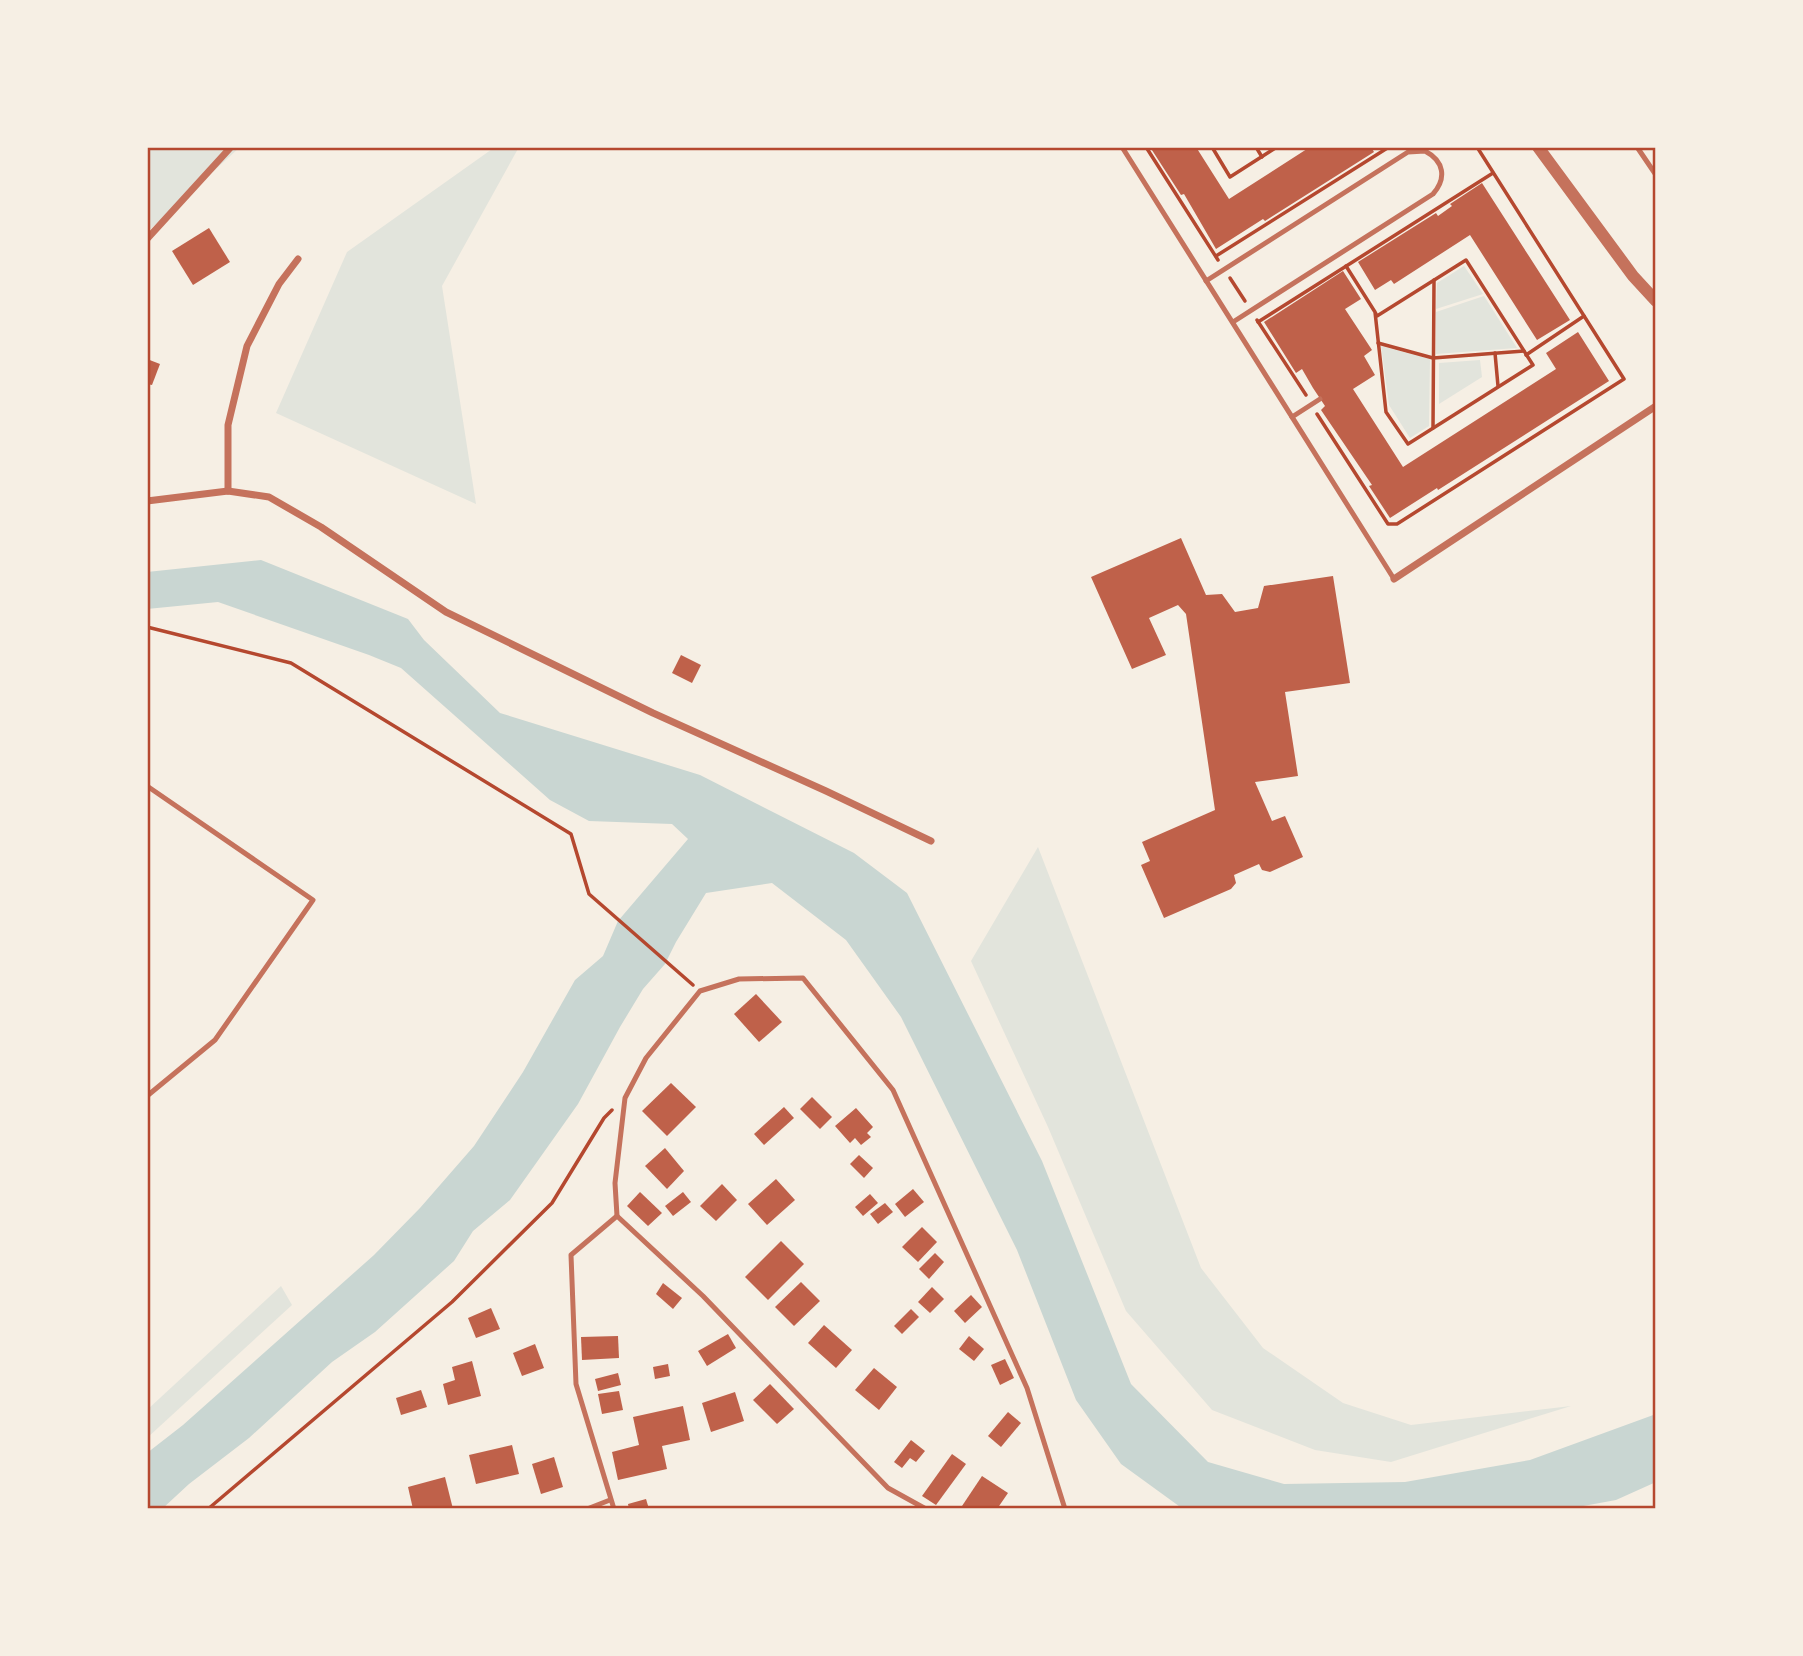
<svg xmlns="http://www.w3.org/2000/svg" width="1803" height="1656" viewBox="0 0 1803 1656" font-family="'Noto Serif',serif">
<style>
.green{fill:#e2e4dc}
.water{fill:#c9d6d2}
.building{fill:#bf614a}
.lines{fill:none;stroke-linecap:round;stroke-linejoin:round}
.path{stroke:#b5482f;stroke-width:3.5}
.service{stroke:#c5725c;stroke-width:5}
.minor{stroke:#c5725c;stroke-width:7}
.tertiary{stroke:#c5725c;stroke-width:12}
.neatline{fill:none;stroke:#b5482f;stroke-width:2.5}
</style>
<rect width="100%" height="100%" fill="#f6efe4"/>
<!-- green -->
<g class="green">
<polygon points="147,147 240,147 147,232"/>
<polygon points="495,147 519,147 442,286 476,504 276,413 347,252"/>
<polygon points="1464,266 1483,294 1436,309 1437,283"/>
<polygon points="1484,296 1517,348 1436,354 1436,312"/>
<polygon points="1381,346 1430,359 1429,426 1410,438 1389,405"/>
<polygon points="1480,360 1482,377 1439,404 1439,363"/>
<polygon points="1038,847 1201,1268 1263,1348 1343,1403 1411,1425 1571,1406 1391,1462 1315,1450 1212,1410 1126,1311 1048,1127 971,961"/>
<polygon points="281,1286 292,1305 147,1438 147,1410"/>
</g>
<!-- water -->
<polygon class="water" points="261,560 408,619 424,640 500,713 700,775 854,853 907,893 1042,1161 1131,1384 1208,1462 1284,1484 1405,1482 1530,1460 1656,1414 1656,1482 1616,1500 1567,1509 1183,1509 1121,1464 1076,1400 1017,1250 901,1017 846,940 772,883 706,893 676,942 665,964 643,989 620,1027 578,1104 510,1200 473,1231 454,1261 375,1332 332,1362 249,1438 189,1484 162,1509 147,1509 147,1453 183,1425 374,1255 420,1208 474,1146 523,1072 575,980 603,956 618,921 688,839 672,824 589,821 550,800 401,668 369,655 218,602 147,609 147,572"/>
<!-- building -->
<g class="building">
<polygon points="1150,147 1196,147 1229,199 1310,147 1371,147 1374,152 1265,221 1263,219 1216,249 1184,194 1181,195"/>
<polygon points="1482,183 1570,320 1537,340 1470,235 1394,284 1391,280 1375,290 1358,262 1436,213 1438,216 1452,206 1450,204"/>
<polygon points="209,228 230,262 193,285 172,251"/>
<polygon points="1343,271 1361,299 1345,309 1372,350 1364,356 1375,375 1353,389 1403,467 1556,369 1546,353 1578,332 1609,381 1438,490 1437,488 1390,518 1369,486 1372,485 1321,410 1325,406 1313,388 1302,369 1296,373 1264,322"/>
<polygon points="147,359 160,364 152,385 147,384"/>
<polygon points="1181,538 1206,595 1222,594 1235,612 1258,608 1264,586 1333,576 1350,683 1285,692 1298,776 1255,782 1272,821 1285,816 1303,857 1270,872 1262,870 1259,864 1234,875 1236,883 1231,889 1164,918 1141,865 1150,861 1142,842 1215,810 1186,614 1178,605 1149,618 1166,655 1132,669 1091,577"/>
<polygon points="681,655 701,665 692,683 672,673"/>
<polygon points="756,994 782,1022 759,1042 734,1014"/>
<polygon points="671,1083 696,1107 667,1136 642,1111"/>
<polygon points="812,1097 832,1117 820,1129 800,1109"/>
<polygon points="784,1107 794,1118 764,1145 754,1134"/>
<polygon points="856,1108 873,1127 867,1133 871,1137 861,1145 855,1138 850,1143 835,1126"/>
<polygon points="665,1148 684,1171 667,1189 645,1166"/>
<polygon points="859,1155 873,1168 864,1178 850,1164"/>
<polygon points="776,1179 795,1200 767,1225 748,1204"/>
<polygon points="722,1184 737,1200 716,1221 700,1206"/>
<polygon points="913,1189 924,1202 905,1217 895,1204"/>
<polygon points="640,1192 662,1213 648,1226 627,1206"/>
<polygon points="683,1192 691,1202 673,1216 665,1206"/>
<polygon points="870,1194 878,1203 863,1216 855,1207"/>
<polygon points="885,1203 893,1212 878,1224 870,1214"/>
<polygon points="922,1227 937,1242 918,1262 902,1247"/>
<polygon points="781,1241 804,1264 768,1300 745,1277"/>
<polygon points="935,1253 944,1262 929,1279 919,1269"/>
<polygon points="801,1282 820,1301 794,1326 775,1307"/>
<polygon points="663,1283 682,1298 673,1309 656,1294"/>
<polygon points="932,1287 944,1299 930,1313 918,1302"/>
<polygon points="971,1295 982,1307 965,1323 954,1311"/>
<polygon points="491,1308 500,1329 476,1338 468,1318"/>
<polygon points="911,1309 919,1317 902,1334 894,1326"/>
<polygon points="824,1325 852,1350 836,1368 808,1343"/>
<polygon points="728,1334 736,1348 707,1366 698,1351"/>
<polygon points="618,1336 619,1358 582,1360 581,1337"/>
<polygon points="969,1336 984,1349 974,1361 959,1349"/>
<polygon points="535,1344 544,1368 522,1376 513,1353"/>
<polygon points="1005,1359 1014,1378 1000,1385 991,1365"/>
<polygon points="472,1361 481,1396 448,1405 443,1384 455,1380 452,1367"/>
<polygon points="668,1364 670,1376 655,1379 653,1367"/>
<polygon points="874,1368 897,1387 879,1410 855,1390"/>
<polygon points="618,1373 621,1385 598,1391 595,1379"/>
<polygon points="770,1384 794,1409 777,1424 753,1400"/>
<polygon points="421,1390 427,1407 401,1415 396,1398"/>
<polygon points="619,1391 623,1410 602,1414 598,1394"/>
<polygon points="735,1392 744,1421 711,1432 702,1403"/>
<polygon points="683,1406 690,1440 662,1446 667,1469 618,1480 612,1452 639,1445 633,1417"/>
<polygon points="1008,1412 1021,1423 1001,1447 988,1436"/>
<polygon points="911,1440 925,1451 916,1462 910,1458 902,1468 894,1462"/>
<polygon points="512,1445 519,1474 476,1484 469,1455"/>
<polygon points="952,1454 966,1464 936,1505 922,1496"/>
<polygon points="554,1457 563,1487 541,1494 532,1464"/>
<polygon points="982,1476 1008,1493 997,1509 966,1509 962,1506"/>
<polygon points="445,1477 453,1509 413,1509 408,1487"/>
<polygon points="646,1499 649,1509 629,1509 628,1504"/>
</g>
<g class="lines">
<!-- path -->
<g class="path">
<polyline points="1146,147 1218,260"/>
<polyline points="1212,147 1230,177 1277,147"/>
<polyline points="1256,147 1262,157"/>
<polyline points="1216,256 1389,147"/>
<polyline points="1346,266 1375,312 1377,316 1466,260 1533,365 1408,444 1386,412 1375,312"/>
<polyline points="1230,278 1245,301"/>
<polyline points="1257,320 1306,395"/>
<polyline points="1258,322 1493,173"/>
<polyline points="1378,343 1433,358 1524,351"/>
<polyline points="1495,353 1498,386"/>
<polyline points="1526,355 1584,316"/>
<polyline points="1317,414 1388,524 1397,524 1624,379 1477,147"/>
<polyline points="1433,428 1434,280"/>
<polyline points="147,627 291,663 571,834 589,894 693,985"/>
<polyline points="208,1509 452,1302 552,1203 604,1118 612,1110"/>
</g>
<!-- service -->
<g class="service">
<polyline points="1122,147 1394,579"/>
<polyline points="1637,147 1656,175"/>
<path d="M 1206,281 L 1408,152 L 1425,151 C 1444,161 1447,178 1433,194 L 1233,322"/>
<polyline points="1292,417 1320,399"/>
<polyline points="147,786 313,900 215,1040 147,1096"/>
<polyline points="617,1216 615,1183 625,1098 646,1058 700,991 739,979 803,978 893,1090 1027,1388 1065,1509"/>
<polyline points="587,1509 610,1500"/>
<polyline points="614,1509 576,1384 571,1255 617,1216 703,1296 888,1488 926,1509"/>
</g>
<!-- minor -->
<g class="minor">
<polyline points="147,239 231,147"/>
<polyline points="228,491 228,425 247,346 279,284 298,259"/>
<polyline points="147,501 228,491 269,497 321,527 446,612 653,713 826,791 931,841"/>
<polyline points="1394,579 1656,406"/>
</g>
<!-- tertiary -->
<polyline class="tertiary" points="1538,147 1633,276 1656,301"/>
</g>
<!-- border -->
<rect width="1803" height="1656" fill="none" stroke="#f6efe4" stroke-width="298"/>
<rect x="149" y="149" width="1505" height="1358" class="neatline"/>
</svg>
